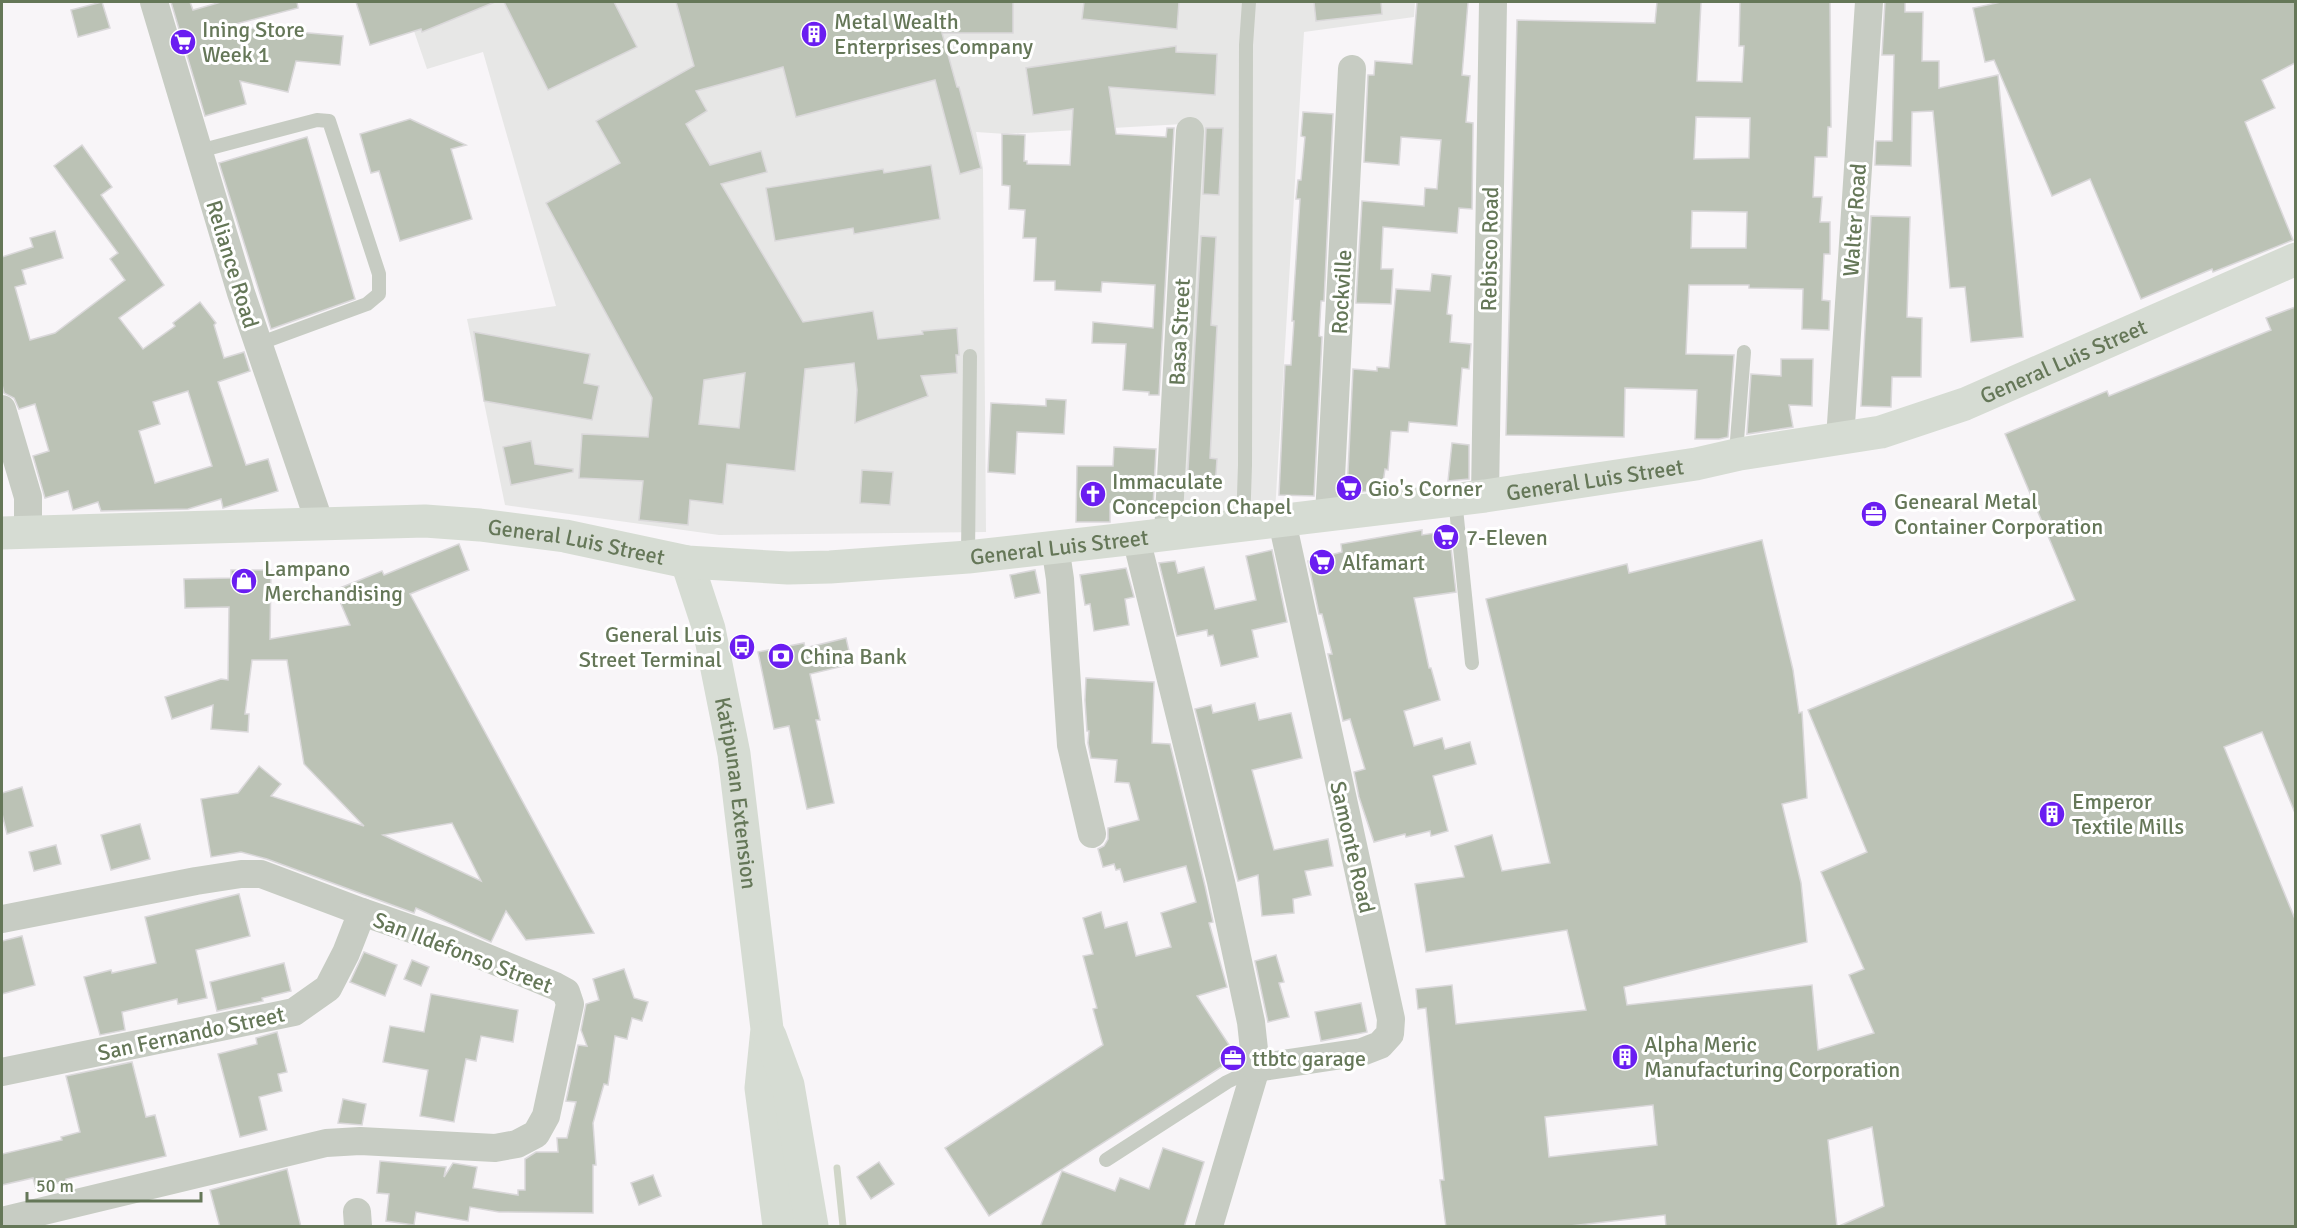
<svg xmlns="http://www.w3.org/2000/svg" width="2297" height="1228" viewBox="0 0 2297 1228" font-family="Signika,sans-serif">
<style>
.built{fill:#e7e7e6}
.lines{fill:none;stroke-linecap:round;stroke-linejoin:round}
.stream{stroke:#d0d6c8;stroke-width:7}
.building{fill:#bbc2b5;stroke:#dad8da;stroke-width:1.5;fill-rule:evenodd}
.service{stroke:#c7ccc3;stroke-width:14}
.minor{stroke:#c7ccc3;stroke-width:28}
.secondary{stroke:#d6dcd3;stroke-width:33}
.primary{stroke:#d6dcd3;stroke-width:33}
.labels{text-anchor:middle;stroke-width:6;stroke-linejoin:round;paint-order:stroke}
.poi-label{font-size:22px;fill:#657758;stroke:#fff;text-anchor:start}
.street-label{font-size:22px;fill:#657758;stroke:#fff}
</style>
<rect width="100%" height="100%" fill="#f8f5f8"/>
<!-- built -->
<polygon class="built" points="404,2 1415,2 1414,17 1304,32 1275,512 1177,524 1201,123 1006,134 976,132 983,168 986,532 719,535 505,505 467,319 556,306 483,52 427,69"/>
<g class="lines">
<!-- stream -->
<polyline class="stream" points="837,1168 843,1226"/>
</g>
<!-- building -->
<g class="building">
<polygon points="102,2 110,28 78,37 71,10"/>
<polygon points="171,2 190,2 193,10 221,2 297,2 298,8 228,26 343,36 340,65 296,61 288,92 240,81 246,104 205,116"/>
<polygon points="356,2 495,2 422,32 421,29 370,45"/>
<polygon points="504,2 614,2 637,47 548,90"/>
<path d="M 676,2 L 1013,2 L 1013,33 L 942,33 L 957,87 L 959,87 L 981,168 L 960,174 L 935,80 L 796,117 L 783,67 L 696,91 L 707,111 L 686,124 L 710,165 L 761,151 L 767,172 L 721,184 L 803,322 L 873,311 L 878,339 L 923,334 L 922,331 L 957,328 L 959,355 L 956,355 L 957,373 L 921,376 L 928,396 L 855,423 L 857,390 L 854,363 L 805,369 L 795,471 L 727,464 L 723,504 L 690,500 L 688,525 L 639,520 L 643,481 L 579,478 L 582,434 L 648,437 L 652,398 L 546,203 L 620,163 L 596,121 L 694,66 ZM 745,373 L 739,428 L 699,424 L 704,380 Z"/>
<polygon points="1084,2 1179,2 1177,29 1082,19"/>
<polygon points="1314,2 1381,2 1382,14 1316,21"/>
<polygon points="1417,2 1468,2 1462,75 1470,76 1466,122 1473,123 1472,209 1459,208 1457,233 1383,227 1381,269 1393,269 1391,304 1356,303 1362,201 1424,206 1425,188 1437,189 1441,140 1401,137 1399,165 1364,162 1368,75 1374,75 1375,61 1412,64"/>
<path d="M 1657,2 L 1701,2 L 1697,81 L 1742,82 L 1744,46 L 1739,46 L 1740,2 L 1830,2 L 1831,127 L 1828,127 L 1827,157 L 1815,157 L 1813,197 L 1822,197 L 1820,222 L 1830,222 L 1830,254 L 1824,254 L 1822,300 L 1830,301 L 1829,330 L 1802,329 L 1803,289 L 1749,288 L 1749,285 L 1689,285 L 1686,354 L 1734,355 L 1728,437 L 1719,439 L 1695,439 L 1697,390 L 1625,388 L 1624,437 L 1506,435 L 1517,20 L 1655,23 ZM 1696,117 L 1750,118 L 1749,158 L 1694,159 ZM 1692,211 L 1747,212 L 1746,248 L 1691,248 Z"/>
<polygon points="1885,2 1905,2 1905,12 1923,12 1922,61 1939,61 1939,88 1998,75 2023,337 1971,342 1965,287 1950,288 1933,111 1912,112 1911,166 1875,165 1876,141 1892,141 1894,55 1882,55"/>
<polygon points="2001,2 2295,2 2295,63 2262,80 2275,108 2245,122 2293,240 2213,272 2212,269 2141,299 2090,179 2052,196 1994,60 1985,62 1973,8"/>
<polygon points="1176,46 1176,52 1217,54 1215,95 1109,87 1116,134 1166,137 1167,128 1174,128 1159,395 1149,395 1149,392 1123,390 1126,344 1092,343 1093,322 1153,328 1155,285 1102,282 1101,292 1055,290 1055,281 1034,281 1036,238 1023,238 1025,210 1009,209 1010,186 1002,185 1002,134 1025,135 1024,161 1027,161 1027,164 1070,165 1073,109 1033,115 1026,68"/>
<polygon points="1303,112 1333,114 1324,301 1321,301 1319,336 1322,337 1314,496 1279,495 1285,365 1291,365 1294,321 1292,321 1300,199 1296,199 1298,180 1301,180 1305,137 1301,136"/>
<polygon points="410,119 466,145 451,149 472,219 400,241 379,171 371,173 360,134"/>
<polygon points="1206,128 1223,128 1219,195 1203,194"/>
<polygon points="307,137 355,299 271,329 219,163"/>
<path d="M 82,145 L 112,187 L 101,195 L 164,285 L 119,318 L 143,349 L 175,326 L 173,323 L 200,302 L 216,323 L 214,325 L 224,358 L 244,352 L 250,371 L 218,382 L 246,465 L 268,459 L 278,491 L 223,508 L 221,499 L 188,509 L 101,511 L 98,502 L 73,510 L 68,491 L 45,498 L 33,456 L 49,451 L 35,404 L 19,409 L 14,398 L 4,393 L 2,385 L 2,257 L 33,247 L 30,238 L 55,231 L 63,258 L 22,270 L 26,284 L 15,287 L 30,340 L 55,333 L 125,280 L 110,259 L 118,253 L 54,166 ZM 188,391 L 212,466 L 155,483 L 139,431 L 160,424 L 153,402 Z"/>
<polygon points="931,165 940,219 854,234 853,228 775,241 766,188 883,169 884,173"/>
<polygon points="1871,216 1910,217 1907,317 1922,318 1921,377 1892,377 1891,407 1861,406"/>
<polygon points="1201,236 1216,237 1211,325 1217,326 1210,458 1217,459 1215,489 1187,488"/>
<polygon points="1432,274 1451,276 1447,314 1452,315 1450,342 1471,344 1469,369 1462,368 1457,426 1409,422 1408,432 1391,431 1388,470 1385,469 1382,490 1347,493 1353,369 1377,371 1377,367 1389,368 1396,289 1430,291"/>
<path d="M 2295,307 L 2295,813 L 2262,732 L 2224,747 L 2295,919 L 2295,1227 L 1837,1227 L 1884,1206 L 1872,1127 L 1828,1140 L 1837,1227 L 1666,1227 L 1665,1215 L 1561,1227 L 1446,1227 L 1440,1180 L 1444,1180 L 1426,1008 L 1418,1009 L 1416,989 L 1452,985 L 1456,1024 L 1586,1010 L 1567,930 L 1426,952 L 1415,884 L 1464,877 L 1455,846 L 1492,835 L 1502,871 L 1550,863 L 1486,599 L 1627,564 L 1629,573 L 1762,540 L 1793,670 L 1799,713 L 1802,712 L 1807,798 L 1782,804 L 1801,883 L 1807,942 L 1624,987 L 1627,1005 L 1812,985 L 1818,1050 L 1874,1033 L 1849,975 L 1864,969 L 1821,872 L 1867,852 L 1808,710 L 2075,600 L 2005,434 L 2107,391 L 2109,396 L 2271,330 L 2266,318 ZM 1653,1105 L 1657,1145 L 1549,1157 L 1545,1117 Z"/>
<polygon points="474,332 590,354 584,383 599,386 592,420 484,401"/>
<polygon points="1781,359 1813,359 1812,406 1789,405 1793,427 1747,434 1751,374 1781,376"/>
<polygon points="1046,399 1066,400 1064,434 1017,432 1015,474 988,472 991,403 1046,406"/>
<polygon points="531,441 535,464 573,469 573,472 511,485 503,447"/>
<polygon points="1452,443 1469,445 1469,479 1448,481"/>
<polygon points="1114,447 1156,449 1153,506 1110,504 1110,522 1076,522 1077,466 1113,466"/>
<polygon points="862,470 893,472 890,505 860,503"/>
<polygon points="1422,530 1422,535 1449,531 1456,592 1414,598 1429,668 1431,668 1440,700 1404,711 1414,746 1442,738 1445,749 1470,742 1476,764 1433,776 1448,831 1431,836 1430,831 1406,837 1405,834 1374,842 1359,797 1354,772 1365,769 1350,719 1343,721 1328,654 1332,654 1322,614 1319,614 1308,561 1342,552 1341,544"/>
<path d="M 459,544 L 469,570 L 410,594 L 594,933 L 526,940 L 506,911 L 491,942 L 416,908 L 414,913 L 267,859 L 241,852 L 211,857 L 201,799 L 238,793 L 259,766 L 281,784 L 271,796 L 364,826 L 304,764 L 287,660 L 252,660 L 245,714 L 249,714 L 248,732 L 211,729 L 213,705 L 172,719 L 165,697 L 221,679 L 228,680 L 229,607 L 185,608 L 184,579 L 231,578 L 231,570 L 271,570 L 270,639 L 350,625 L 335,590 L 382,571 L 384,575 ZM 452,823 L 481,881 L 383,835 Z"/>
<polygon points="1272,550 1287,622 1252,630 1258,657 1221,666 1213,635 1208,636 1207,630 1177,636 1159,563 1175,561 1178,573 1204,567 1215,609 1256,600 1246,556"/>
<polygon points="1126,568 1134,597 1125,599 1129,625 1094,631 1090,604 1085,605 1080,575"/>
<polygon points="1035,570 1040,593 1015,598 1010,575"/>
<polygon points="846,638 852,664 810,674 820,720 816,720 834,803 807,809 789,726 774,729 758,652 804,643 805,648"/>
<polygon points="1086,678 1154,682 1152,743 1170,744 1205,886 1213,922 1209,923 1227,987 1197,996 1237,1057 989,1216 945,1148 1103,1045 1093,1009 1097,1008 1083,956 1093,954 1083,918 1101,912 1105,928 1127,922 1136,956 1171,947 1161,913 1196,902 1186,866 1124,882 1120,869 1116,870 1114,864 1103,867 1098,849 1104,846 1108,839 1108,828 1139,820 1129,783 1115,782 1117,760 1091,758 1088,743 1089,731 1087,731 1085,700"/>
<polygon points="1255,703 1259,720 1291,713 1302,758 1252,770 1274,850 1328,839 1333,866 1305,871 1311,895 1293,899 1294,913 1262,916 1258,875 1238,881 1195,709 1211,705 1213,713"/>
<polygon points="22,787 33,826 7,834 2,814 2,793"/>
<polygon points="140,824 150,859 111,870 101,835"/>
<polygon points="56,845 61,864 34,871 29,852"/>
<polygon points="239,894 250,936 196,950 207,998 178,1004 177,999 122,1012 125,1030 100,1035 84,977 111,970 112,973 156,963 145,917"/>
<polygon points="22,936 35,985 2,994 2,941"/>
<polygon points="364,952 397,965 385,996 350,982"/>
<polygon points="1276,955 1284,982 1279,983 1289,1017 1268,1022 1255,961"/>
<polygon points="412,960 429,967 421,986 404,979"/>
<polygon points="284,963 291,991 262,998 263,1001 217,1011 210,982"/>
<polygon points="624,969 634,998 648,1002 642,1021 632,1018 627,1039 615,1036 608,1085 604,1084 593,1123 596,1165 593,1165 593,1213 499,1212 470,1207 468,1221 416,1212 414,1225 386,1221 389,1194 377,1193 380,1161 446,1167 444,1177 453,1163 477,1167 473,1188 518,1195 518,1190 525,1190 525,1159 536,1152 558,1152 557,1138 567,1138 576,1102 566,1101 578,1045 587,1046 581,1030 586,1004 599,1000 593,979"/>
<polygon points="431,994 518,1010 513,1042 481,1036 476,1061 466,1059 454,1122 420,1116 428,1070 383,1062 390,1026 424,1032"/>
<polygon points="1361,1003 1367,1032 1321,1041 1315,1012"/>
<polygon points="277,1032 287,1072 278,1074 282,1091 259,1097 267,1130 240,1137 218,1054 257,1044 256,1038"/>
<polygon points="132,1062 146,1117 155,1115 166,1156 66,1179 66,1181 36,1189 33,1178 2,1185 2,1154 62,1140 61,1137 80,1132 66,1076"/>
<polygon points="343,1099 366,1104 362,1125 338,1123"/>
<polygon points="1163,1148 1204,1162 1184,1227 1040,1227 1062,1171 1115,1191 1120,1178 1149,1189"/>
<polygon points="879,1162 894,1184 871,1199 857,1177"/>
<polygon points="287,1169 301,1227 220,1227 210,1190"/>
<polygon points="653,1175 661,1196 639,1205 631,1183"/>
</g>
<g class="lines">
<!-- service -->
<g class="service">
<polyline points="199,151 317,120 329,121 379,274 379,294 367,304 258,344"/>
<polyline points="1740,454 1737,440 1744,352"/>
<polyline points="1455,499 1472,663"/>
<polyline points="1243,526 1245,465 1246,45 1249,2"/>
<polyline points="968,557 970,356"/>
<polyline points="1106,1160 1227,1082 1254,1069"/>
</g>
<!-- minor -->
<g class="minor">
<polyline points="154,2 241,293 320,524"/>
<polyline points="2,409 28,497 28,532"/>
<polyline points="1840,439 1869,2"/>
<polyline points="1485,496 1493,2"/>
<polyline points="1329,516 1352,69"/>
<polyline points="1168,533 1190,131"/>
<polyline points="1136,538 1221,882 1251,1022 1256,1068 1209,1226"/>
<polyline points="1055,546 1060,579 1071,745 1092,834"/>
<polyline points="2,919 196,881 241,874 261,874 362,912 446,941 555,986 566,992 570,1004 546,1116 536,1134 517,1144 495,1148 360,1141 326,1143 2,1221"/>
<polyline points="1256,1068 1362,1052 1380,1045 1390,1034 1391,1019 1282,521"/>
<polyline points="2,1072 294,1012 328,988 346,953 362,912"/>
<polyline points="357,1212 358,1226"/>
</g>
<!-- secondary -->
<g class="secondary">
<path id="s1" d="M 687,562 L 709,629 L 734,754 L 767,1029 L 761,1088 L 779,1226"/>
<polyline points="770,1036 788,1085 812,1226"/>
</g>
<!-- primary -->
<path class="primary" id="s2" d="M 2,533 L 425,521 L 480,525 L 565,536 L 687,562 L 788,568 L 830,567 L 968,557 L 1136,538 L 1485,496 L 1696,464 L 1740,454 L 1881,432 L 1965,404 L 2296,259"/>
</g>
<!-- icons -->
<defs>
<symbol id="building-disc" viewBox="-11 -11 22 22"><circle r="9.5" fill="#6a1df1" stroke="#fff"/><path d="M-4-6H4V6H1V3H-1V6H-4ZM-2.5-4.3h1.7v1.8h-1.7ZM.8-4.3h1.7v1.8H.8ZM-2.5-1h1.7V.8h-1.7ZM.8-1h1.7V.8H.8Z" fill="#fff"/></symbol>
<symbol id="supermarket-disc" viewBox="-11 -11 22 22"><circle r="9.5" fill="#6a1df1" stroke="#fff"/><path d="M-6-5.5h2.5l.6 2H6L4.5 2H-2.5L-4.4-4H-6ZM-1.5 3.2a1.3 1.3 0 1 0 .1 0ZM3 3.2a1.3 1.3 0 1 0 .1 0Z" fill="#fff"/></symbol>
<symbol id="church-disc" viewBox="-11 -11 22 22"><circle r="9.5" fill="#6a1df1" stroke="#fff"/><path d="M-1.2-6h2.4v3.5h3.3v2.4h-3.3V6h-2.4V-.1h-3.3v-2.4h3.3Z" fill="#fff"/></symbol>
<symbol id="office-disc" viewBox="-11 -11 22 22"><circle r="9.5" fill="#6a1df1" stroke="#fff"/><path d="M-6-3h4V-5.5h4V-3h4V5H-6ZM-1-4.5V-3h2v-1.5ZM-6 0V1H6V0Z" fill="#fff"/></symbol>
<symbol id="shop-disc" viewBox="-11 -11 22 22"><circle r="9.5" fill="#6a1df1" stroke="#fff"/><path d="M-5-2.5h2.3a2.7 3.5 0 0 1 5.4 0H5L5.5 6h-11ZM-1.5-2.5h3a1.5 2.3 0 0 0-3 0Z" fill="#fff"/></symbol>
<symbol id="bus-disc" viewBox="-11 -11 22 22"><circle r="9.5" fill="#6a1df1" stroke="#fff"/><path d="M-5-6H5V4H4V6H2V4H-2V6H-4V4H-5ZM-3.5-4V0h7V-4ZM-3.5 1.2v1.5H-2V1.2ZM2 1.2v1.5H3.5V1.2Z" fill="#fff"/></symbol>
<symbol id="bank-disc" viewBox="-11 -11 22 22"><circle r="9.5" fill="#6a1df1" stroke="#fff"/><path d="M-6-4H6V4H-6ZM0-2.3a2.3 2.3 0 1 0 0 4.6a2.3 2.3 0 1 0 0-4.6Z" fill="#fff"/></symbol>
</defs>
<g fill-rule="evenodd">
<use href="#building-disc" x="799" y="19" width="30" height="30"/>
<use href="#supermarket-disc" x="168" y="27" width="30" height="30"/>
<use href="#supermarket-disc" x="1334" y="473" width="30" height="30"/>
<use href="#church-disc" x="1078" y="479" width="30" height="30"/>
<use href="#office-disc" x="1859" y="499" width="30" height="30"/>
<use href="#supermarket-disc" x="1431" y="522" width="30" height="30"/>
<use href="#supermarket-disc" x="1307" y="547" width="30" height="30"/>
<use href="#shop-disc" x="229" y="566" width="30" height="30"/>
<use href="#bus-disc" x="727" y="632" width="30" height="30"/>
<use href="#bank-disc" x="766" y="641" width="30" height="30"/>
<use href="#building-disc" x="2037" y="799" width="30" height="30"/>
<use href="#building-disc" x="1610" y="1042" width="30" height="30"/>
<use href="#office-disc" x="1218" y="1043" width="30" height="30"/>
</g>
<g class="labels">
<!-- poi labels -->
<g class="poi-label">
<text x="834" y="29">Metal Wealth<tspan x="834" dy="25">Enterprises Company</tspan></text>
<text x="202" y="37">Ining Store<tspan x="202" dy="25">Week 1</tspan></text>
<text x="1112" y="489">Immaculate<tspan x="1112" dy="25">Concepcion Chapel</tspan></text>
<text x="1368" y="496">Gio's Corner</text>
<text x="1894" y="509">Genearal Metal<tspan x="1894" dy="25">Container Corporation</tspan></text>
<text x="1466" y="545">7-Eleven</text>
<text x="1342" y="570">Alfamart</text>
<text x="264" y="576">Lampano<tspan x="264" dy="25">Merchandising</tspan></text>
<text x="722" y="642" text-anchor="end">General Luis<tspan x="722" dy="25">Street Terminal</tspan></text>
<text x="800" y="664">China Bank</text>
<text x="2072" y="809">Emperor<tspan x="2072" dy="25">Textile Mills</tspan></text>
<text x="1644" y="1052">Alpha Meric<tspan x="1644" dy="25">Manufacturing Corporation</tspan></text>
<text x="1252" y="1066">ttbtc garage</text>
</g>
<!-- street labels -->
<g class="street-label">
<text transform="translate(1854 220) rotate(-86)" y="8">Walter Road</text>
<text transform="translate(1489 249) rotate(-89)" y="8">Rebisco Road</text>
<text transform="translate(233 264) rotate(73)" y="8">Reliance Road</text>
<text transform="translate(1341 292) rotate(-87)" y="8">Rockville</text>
<text transform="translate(1179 332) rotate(-87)" y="8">Basa Street</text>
<text dy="8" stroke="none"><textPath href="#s2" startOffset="2088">General Luis Street</textPath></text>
<text dy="8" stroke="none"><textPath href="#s2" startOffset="1602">General Luis Street</textPath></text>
<text dy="8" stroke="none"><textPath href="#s2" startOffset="576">General Luis Street</textPath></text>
<text dy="8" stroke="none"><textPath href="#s2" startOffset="1062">General Luis Street</textPath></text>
<text dy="8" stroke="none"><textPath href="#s1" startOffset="237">Katipunan Extension</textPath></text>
<text transform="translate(1353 847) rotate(77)" y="8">Samonte Road</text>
<text transform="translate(463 952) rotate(21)" y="8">San Ildefonso Street</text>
<text transform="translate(191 1033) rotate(-12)" y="8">San Fernando Street</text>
</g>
</g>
<!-- border -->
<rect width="2297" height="1228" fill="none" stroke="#657758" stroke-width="6"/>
<!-- scale -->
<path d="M27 1192v9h174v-9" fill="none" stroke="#657758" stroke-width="3"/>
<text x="36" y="1192" font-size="18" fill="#657758" stroke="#ffffff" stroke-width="4.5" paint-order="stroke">50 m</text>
</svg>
